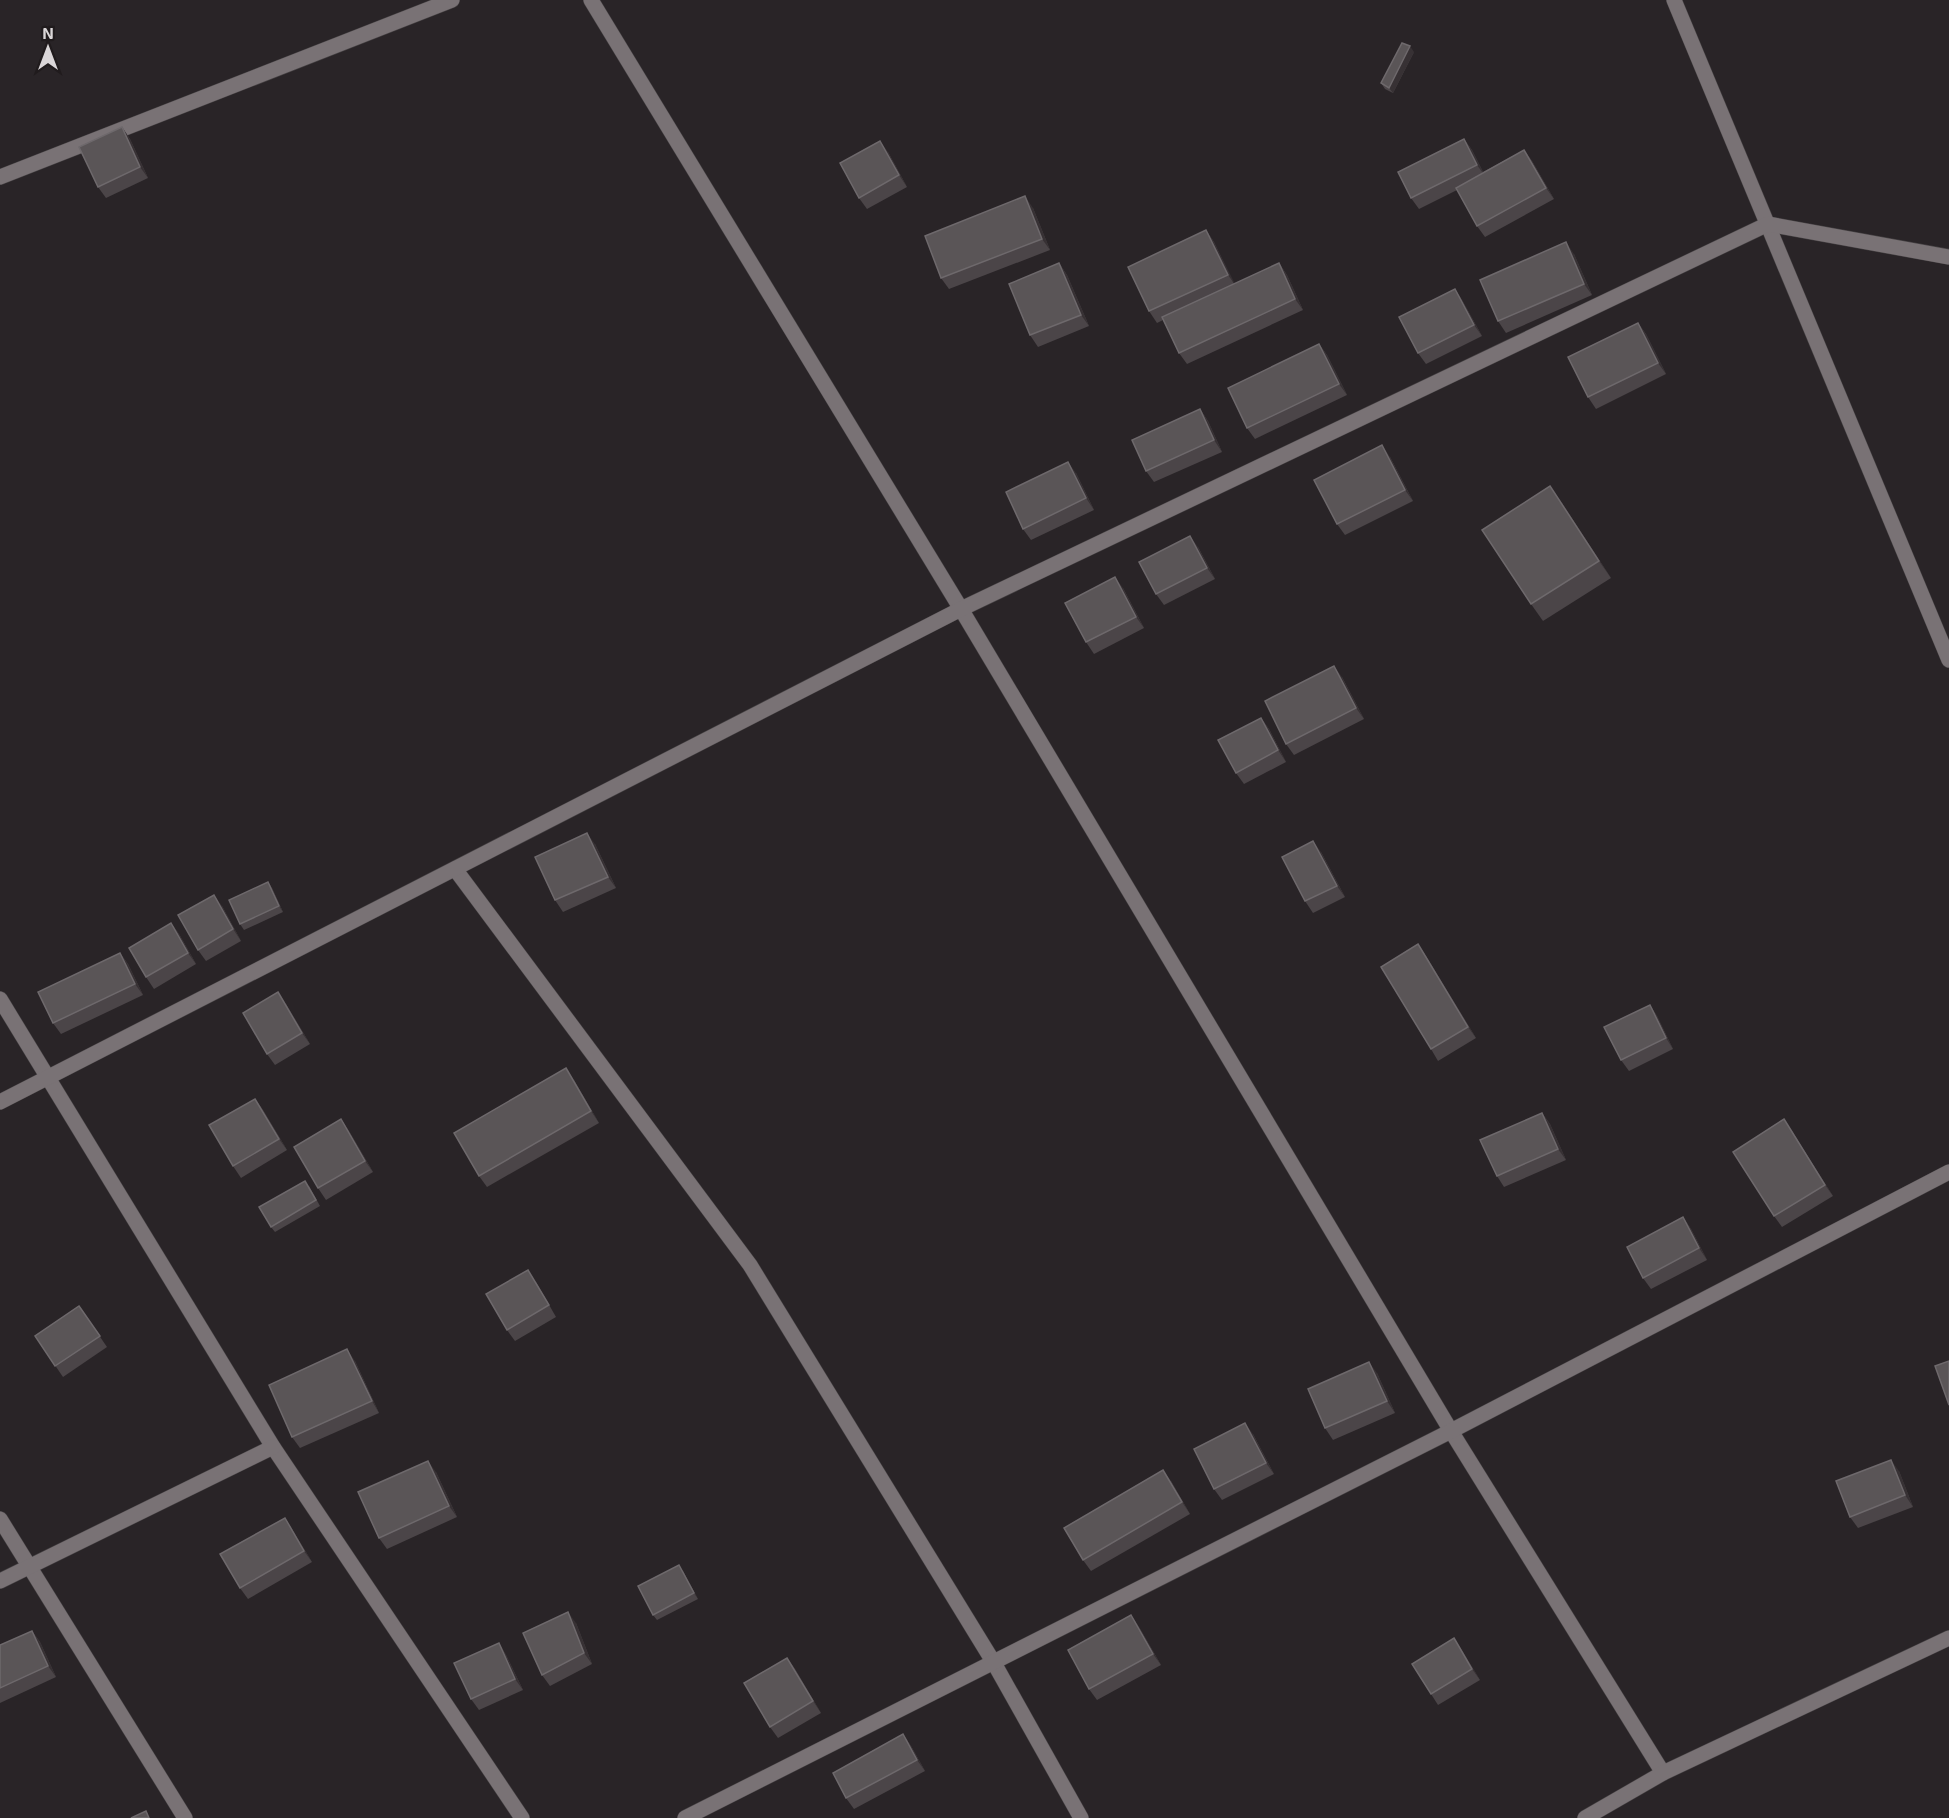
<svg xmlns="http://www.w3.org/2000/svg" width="1949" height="1818" viewBox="0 0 1949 1818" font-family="'Exo 2',sans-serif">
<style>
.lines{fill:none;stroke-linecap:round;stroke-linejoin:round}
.minor-casing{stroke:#464244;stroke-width:16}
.minor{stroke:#797275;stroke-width:15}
.wall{fill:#4b4548}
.shaded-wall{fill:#373134}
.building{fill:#5a5557;stroke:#6e696c;stroke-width:1.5}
</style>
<rect width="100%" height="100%" fill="#292427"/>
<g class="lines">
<defs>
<g id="minor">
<polyline points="591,0 961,609 1451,1431 1663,1773"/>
<polyline points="1674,0 1949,660"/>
<polyline points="0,177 452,0"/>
<polyline points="455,869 750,1265 994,1663 1081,1818"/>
<polyline points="0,999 273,1447 522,1818"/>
<polyline points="0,1102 961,609 1768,224 1949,257"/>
<polyline points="0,1519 185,1818"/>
<polyline points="0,1581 273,1447"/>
<polyline points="685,1818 1451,1431 1949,1172"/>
<polyline points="1585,1818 1663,1773 1949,1638"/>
</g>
</defs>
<!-- minor casing -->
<use href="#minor" class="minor-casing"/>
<!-- minor -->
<use href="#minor" class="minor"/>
</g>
<!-- wall -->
<g class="wall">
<polygon points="1414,52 1393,93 1385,89 1381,83"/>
<polygon points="122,127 130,139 148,178 106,198 98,187"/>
<polygon points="1464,139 1472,150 1483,172 1524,150 1532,161 1554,199 1485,237 1477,226 1457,190 1419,209 1411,198"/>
<polygon points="888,152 907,187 867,209 859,198"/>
<polygon points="1033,208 1050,250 949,289 941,278"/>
<polygon points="1206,230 1214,242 1234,284 1279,263 1287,275 1303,310 1187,364 1179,353 1163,320 1157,323 1149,311"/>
<polygon points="1574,254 1592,295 1506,333 1498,321"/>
<polygon points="1059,263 1067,275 1089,326 1038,347 1030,335"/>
<polygon points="1455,289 1462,300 1482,336 1426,364 1418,353"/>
<polygon points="1638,323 1646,334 1666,374 1596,409 1588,397"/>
<polygon points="1319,344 1327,355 1347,395 1255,439 1247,428"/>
<polygon points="1200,409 1208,421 1222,452 1154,482 1146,471"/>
<polygon points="1390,457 1413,501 1345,535 1337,524"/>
<polygon points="1076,473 1094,510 1031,540 1023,529"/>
<polygon points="1562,503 1611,578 1543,621 1531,604"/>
<polygon points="1198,547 1215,579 1164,605 1156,594"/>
<polygon points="1123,588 1144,628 1094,654 1086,642"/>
<polygon points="1342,677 1364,719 1294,755 1286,744"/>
<polygon points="1261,718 1269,729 1286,762 1244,784 1236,773"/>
<polygon points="595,844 616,888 563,912 555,900"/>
<polygon points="1321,852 1345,897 1313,913 1305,901"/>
<polygon points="268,882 272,888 283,912 244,930 240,924"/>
<polygon points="222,906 241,941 206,961 198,950"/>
<polygon points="171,923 179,934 196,964 154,989 146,977"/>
<polygon points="1418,944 1426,956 1476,1038 1438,1061 1431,1049"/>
<polygon points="120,953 128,964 143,995 61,1034 53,1023"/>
<polygon points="286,1004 310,1044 275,1065 267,1054"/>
<polygon points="1650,1005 1657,1016 1673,1049 1629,1071 1621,1060"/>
<polygon points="574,1080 599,1123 487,1187 479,1176"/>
<polygon points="255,1099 263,1110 287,1150 241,1178 233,1166"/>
<polygon points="1542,1113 1550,1124 1566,1160 1504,1187 1497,1176"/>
<polygon points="341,1119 349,1131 373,1172 326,1200 318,1188"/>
<polygon points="1784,1119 1833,1196 1782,1227 1774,1216"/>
<polygon points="309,1186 320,1206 275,1232 271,1227"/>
<polygon points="1683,1217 1691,1229 1707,1260 1651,1289 1643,1278"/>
<polygon points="536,1282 556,1317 515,1341 507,1330"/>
<polygon points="79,1306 107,1347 63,1377 35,1336"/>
<polygon points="355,1361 379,1413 300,1448 292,1437"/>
<polygon points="1377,1373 1395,1413 1333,1440 1325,1428"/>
<polygon points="1253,1434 1274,1474 1222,1500 1214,1489"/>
<polygon points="1899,1471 1913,1507 1858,1528 1850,1517"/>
<polygon points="436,1472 457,1517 387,1549 379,1538"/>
<polygon points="1171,1481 1190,1514 1091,1571 1083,1560"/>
<polygon points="285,1518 292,1529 312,1562 248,1599 240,1588"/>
<polygon points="683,1571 698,1599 657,1620 653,1615"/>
<polygon points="1131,1615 1139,1627 1161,1665 1097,1700 1089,1689"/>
<polygon points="576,1623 592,1664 550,1686 542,1675"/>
<polygon points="32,1631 40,1642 56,1677 0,1703 0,1645"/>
<polygon points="1454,1638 1480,1680 1438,1705 1431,1694"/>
<polygon points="499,1643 506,1655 523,1690 479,1710 471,1699"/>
<polygon points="787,1658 795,1669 821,1713 778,1738 770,1727"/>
<polygon points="903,1734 911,1746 925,1771 854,1809 846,1798"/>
</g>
<!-- shaded-wall -->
<g class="shaded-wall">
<polygon points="1410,46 1414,52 1393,93 1389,88"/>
<polygon points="122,127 130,139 148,178 140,167"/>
<polygon points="1464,139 1472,150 1485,176 1477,165"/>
<polygon points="880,141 888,152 907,187 899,175"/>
<polygon points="1524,150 1532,161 1554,199 1546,188"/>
<polygon points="1025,196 1033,208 1050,250 1042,239"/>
<polygon points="1206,230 1214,242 1236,286 1228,275"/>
<polygon points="1566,242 1574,254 1592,295 1584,284"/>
<polygon points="1059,263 1067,275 1089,326 1081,315"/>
<polygon points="1279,263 1287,275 1303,310 1295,299"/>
<polygon points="1455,289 1462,300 1482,336 1474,325"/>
<polygon points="1638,323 1646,334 1666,374 1658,363"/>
<polygon points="1319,344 1327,355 1347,395 1339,384"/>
<polygon points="1200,409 1208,421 1222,452 1214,440"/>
<polygon points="1382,445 1390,457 1413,501 1405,490"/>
<polygon points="1068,462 1076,473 1094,510 1086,498"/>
<polygon points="1550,486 1562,503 1611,578 1599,561"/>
<polygon points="1190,536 1198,547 1215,579 1207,568"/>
<polygon points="1115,577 1123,588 1144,628 1136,617"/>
<polygon points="1334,666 1342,677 1364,719 1356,708"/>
<polygon points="1261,718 1269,729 1286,762 1278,750"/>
<polygon points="587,833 595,844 616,888 608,877"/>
<polygon points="1313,841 1321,852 1345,897 1337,886"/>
<polygon points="268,882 272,888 283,912 279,906"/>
<polygon points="214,895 222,906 241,941 233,929"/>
<polygon points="171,923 179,934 196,964 188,953"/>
<polygon points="1418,944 1426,956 1476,1038 1468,1027"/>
<polygon points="120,953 128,964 143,995 135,984"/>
<polygon points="278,992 286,1004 310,1044 302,1033"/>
<polygon points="1650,1005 1657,1016 1673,1049 1666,1038"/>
<polygon points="566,1068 574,1080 599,1123 591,1111"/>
<polygon points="255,1099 263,1110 287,1150 279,1139"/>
<polygon points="1542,1113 1550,1124 1566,1160 1558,1149"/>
<polygon points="341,1119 349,1131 373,1172 365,1161"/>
<polygon points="1784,1119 1792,1131 1833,1196 1825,1185"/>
<polygon points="1683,1217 1691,1229 1707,1260 1699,1248"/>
<polygon points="347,1349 355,1361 379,1413 372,1401"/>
<polygon points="1369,1362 1377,1373 1395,1413 1387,1401"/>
<polygon points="1245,1423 1253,1434 1274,1474 1266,1463"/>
<polygon points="1891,1460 1899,1471 1913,1507 1905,1495"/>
<polygon points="428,1461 436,1472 457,1517 449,1506"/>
<polygon points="1163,1470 1171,1481 1190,1514 1182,1502"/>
<polygon points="285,1518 292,1529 312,1562 304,1551"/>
<polygon points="679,1565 683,1571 698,1599 694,1593"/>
<polygon points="568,1612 576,1623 592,1664 584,1653"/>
<polygon points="1131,1615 1139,1627 1161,1665 1153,1654"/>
<polygon points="32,1631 40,1642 56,1677 48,1666"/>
<polygon points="1454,1638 1462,1650 1480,1680 1472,1669"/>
<polygon points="499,1643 506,1655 523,1690 515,1679"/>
<polygon points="787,1658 795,1669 821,1713 813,1701"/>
<polygon points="903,1734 911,1746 925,1771 917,1760"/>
</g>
<!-- building -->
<g class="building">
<polygon points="1402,43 1410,46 1389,88 1381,83"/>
<polygon points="122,127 140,167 98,187 79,147"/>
<polygon points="1464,139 1477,165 1411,198 1398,172"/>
<polygon points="880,141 899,175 859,198 840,163"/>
<polygon points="1524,150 1546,188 1477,226 1456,188"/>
<polygon points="1025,196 1042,239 941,278 925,236"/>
<polygon points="1206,230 1228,275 1149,311 1128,267"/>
<polygon points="1566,242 1584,284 1498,321 1480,280"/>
<polygon points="1059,263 1081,315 1030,335 1009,284"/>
<polygon points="1279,263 1295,299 1179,353 1162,317"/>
<polygon points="1455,289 1474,325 1418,353 1399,317"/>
<polygon points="1638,323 1658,363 1588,397 1568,357"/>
<polygon points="1319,344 1339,384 1247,428 1228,388"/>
<polygon points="1200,409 1214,440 1146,471 1132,440"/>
<polygon points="1382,445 1405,490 1337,524 1314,480"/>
<polygon points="1068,462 1086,498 1023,529 1006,492"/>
<polygon points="1550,486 1599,561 1531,604 1482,530"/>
<polygon points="1190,536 1207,568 1156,594 1139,562"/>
<polygon points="1115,577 1136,617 1086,642 1065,603"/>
<polygon points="1334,666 1356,708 1286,744 1265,701"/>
<polygon points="1261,718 1278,750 1236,773 1218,740"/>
<polygon points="587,833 608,877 555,900 535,857"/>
<polygon points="1313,841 1337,886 1305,901 1282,857"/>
<polygon points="268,882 279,906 240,924 229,900"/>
<polygon points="214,895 233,929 198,950 178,915"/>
<polygon points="171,923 188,953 146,977 129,948"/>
<polygon points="1418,944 1468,1027 1431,1049 1381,967"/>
<polygon points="120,953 135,984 53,1023 38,992"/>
<polygon points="278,992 302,1033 267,1054 243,1013"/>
<polygon points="1650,1005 1666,1038 1621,1060 1604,1027"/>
<polygon points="566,1068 591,1111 479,1176 454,1133"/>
<polygon points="255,1099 279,1139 233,1166 209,1125"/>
<polygon points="1542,1113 1558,1149 1497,1176 1480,1140"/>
<polygon points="341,1119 365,1161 318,1188 294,1147"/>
<polygon points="1784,1119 1825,1185 1774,1216 1733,1152"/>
<polygon points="305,1181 316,1200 271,1227 259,1207"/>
<polygon points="1683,1217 1699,1248 1643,1278 1627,1247"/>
<polygon points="528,1270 549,1305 507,1330 486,1294"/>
<polygon points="79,1306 100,1336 55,1366 35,1336"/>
<polygon points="347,1349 372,1401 292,1437 269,1385"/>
<polygon points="1949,1361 1949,1405 1935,1366"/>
<polygon points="1369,1362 1387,1401 1325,1428 1308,1389"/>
<polygon points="1245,1423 1266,1463 1214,1489 1194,1449"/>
<polygon points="1891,1460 1905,1495 1850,1517 1836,1481"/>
<polygon points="428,1461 449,1506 379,1538 358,1492"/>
<polygon points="1163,1470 1182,1502 1083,1560 1064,1528"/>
<polygon points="285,1518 304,1551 240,1588 220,1554"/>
<polygon points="679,1565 694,1593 653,1615 638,1586"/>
<polygon points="568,1612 584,1653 542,1675 523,1633"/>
<polygon points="1131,1615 1153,1654 1089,1689 1068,1650"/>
<polygon points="32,1631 48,1666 0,1688 0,1645"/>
<polygon points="1454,1638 1472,1669 1431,1694 1412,1664"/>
<polygon points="499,1643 515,1679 471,1699 454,1663"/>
<polygon points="787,1658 813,1701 770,1727 744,1683"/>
<polygon points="903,1734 917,1760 846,1798 833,1773"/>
<polygon points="146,1811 149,1818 131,1818"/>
</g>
<!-- north arrow -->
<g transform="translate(48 48)" stroke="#201b1d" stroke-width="4.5" paint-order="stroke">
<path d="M0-4.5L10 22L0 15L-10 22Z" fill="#dad6d8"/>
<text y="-9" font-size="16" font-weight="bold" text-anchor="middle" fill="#dad6d8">N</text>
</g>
</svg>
